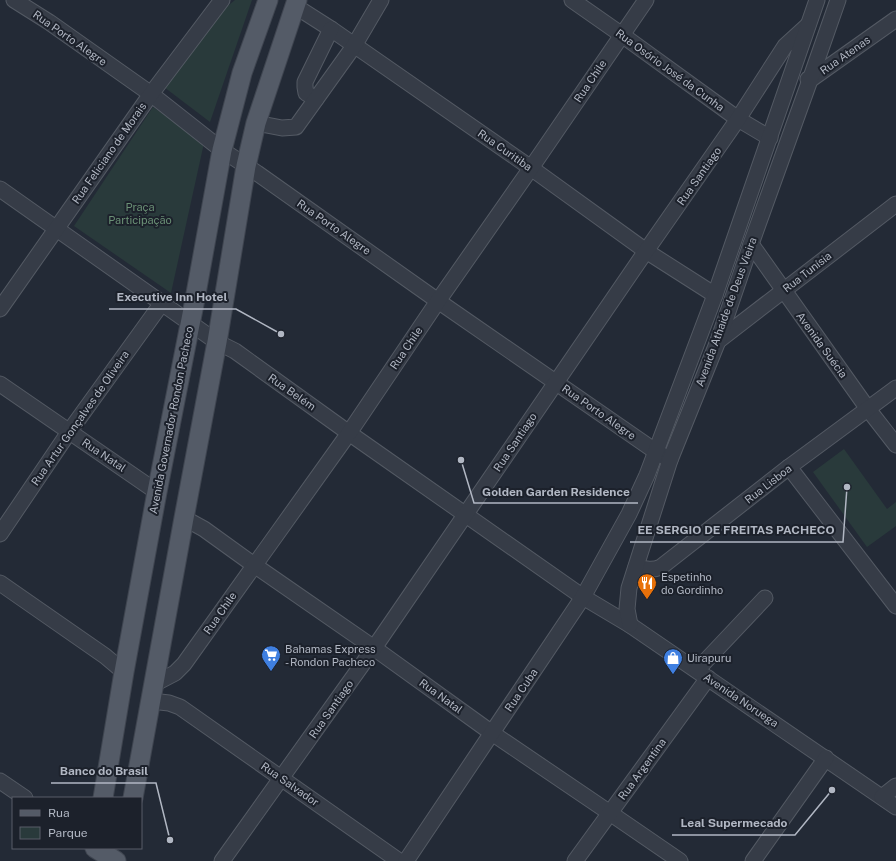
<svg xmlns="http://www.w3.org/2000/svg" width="896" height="861" viewBox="0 0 896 861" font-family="'Public Sans',sans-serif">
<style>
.green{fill:#293a3b}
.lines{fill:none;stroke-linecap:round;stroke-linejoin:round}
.minor-casing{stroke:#545a64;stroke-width:17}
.major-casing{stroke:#3f4550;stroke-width:21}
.minor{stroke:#363c47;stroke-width:15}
.major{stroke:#545b67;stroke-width:19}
.labels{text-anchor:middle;stroke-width:4;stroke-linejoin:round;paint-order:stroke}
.street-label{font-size:11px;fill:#b1b7c3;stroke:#1c212b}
.park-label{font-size:11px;fill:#6b9176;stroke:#1c212b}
.poi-label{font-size:11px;fill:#b1b7c3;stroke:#1c212b;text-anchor:start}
.leader{fill:none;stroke:#b1b7c3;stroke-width:1.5}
.callout-dot{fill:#b1b7c3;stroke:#1c212b;stroke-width:1.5}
.callout-label{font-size:12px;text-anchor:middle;font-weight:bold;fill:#b1b7c3;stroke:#1c212b;stroke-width:4;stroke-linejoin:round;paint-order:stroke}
</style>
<rect width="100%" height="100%" fill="#232a36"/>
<!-- green -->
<g class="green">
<polygon points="235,0 252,0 210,122 164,87 223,10"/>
<polygon points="153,107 204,143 171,293 74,226"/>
<polygon points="844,449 887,509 896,502 896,526 867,547 813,472"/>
</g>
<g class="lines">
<defs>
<g id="minor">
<polyline points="14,0 49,22 151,94 222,150 257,173 438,301 655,451 670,460"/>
<polyline points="572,0 622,35 738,119 770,138"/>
<polyline points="295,6 331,29 531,168 646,251 715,295"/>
<polyline points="808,79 810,80 896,19"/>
<polyline points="316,99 306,93 305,87 305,82 331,29"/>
<polyline points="256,123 282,128 296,127 354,46 381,0"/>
<polyline points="0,189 217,342 235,351 349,433 583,597 630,625 896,807"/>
<polyline points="751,244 868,409 896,445"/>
<polyline points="0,309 151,94 222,0"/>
<polyline points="718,341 896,204"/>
<polyline points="0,384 157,492"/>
<polyline points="789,467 896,606"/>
<polyline points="184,518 204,529 254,565 374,648 492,733 610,813 680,861"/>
<polyline points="0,534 69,432 162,303"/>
<path d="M 636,567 C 645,569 652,571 661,567 L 789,467 L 896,388"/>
<polyline points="0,583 105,656 124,672"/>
<polyline points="630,625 627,609 629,588 670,460 718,341 751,244 810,80 838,0"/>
<polyline points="697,670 765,598"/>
<polyline points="154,684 175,673 184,664 349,433 438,301 531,168 646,0"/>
<polyline points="151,701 169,703 180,707 399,861"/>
<polyline points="0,781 25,798"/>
<polyline points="882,797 896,786"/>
<polyline points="222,861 374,648 646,251 738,119 785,46 808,25"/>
<polyline points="406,861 583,597 629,514 647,475 715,295 817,0"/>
<polyline points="575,861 708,678"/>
<polyline points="753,861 826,758"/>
</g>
<g id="major">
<polyline points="103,798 124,672 157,492 195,299 222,150 242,73 268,0"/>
<polyline points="133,798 184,518 217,342 246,166 256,123 297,0"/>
<polyline points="95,848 116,861"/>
</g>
</defs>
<!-- minor casing -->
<use href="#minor" class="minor-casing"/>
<!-- major casing -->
<use href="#major" class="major-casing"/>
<!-- minor -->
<use href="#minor" class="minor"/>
<!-- major -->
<use href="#major" class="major"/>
</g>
<!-- icons -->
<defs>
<symbol id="restaurant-pin" viewBox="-11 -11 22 30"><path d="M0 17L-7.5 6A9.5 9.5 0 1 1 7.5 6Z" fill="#e8710a" stroke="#1c212b"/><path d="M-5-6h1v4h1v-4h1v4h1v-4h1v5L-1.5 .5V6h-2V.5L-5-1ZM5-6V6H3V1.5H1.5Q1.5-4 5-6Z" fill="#fff"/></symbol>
<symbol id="supermarket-pin" viewBox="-11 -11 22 30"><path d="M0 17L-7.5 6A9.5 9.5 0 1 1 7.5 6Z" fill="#3f7fe0" stroke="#1c212b"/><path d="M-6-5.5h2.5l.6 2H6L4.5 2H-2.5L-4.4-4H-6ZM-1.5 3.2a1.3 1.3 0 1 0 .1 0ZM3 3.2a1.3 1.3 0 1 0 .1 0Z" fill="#fff"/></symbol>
<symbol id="shop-pin" viewBox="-11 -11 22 30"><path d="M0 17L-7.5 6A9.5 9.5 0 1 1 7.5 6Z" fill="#3f7fe0" stroke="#1c212b"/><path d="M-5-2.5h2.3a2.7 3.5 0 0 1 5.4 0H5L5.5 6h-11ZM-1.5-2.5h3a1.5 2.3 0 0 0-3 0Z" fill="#fff"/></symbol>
</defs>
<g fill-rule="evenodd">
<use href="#restaurant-pin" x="636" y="572" width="22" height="30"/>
<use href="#supermarket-pin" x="260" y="644" width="22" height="30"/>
<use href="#shop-pin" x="662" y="647" width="22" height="30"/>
</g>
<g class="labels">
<!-- street labels -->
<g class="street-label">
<text transform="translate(70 38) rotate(35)" y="4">Rua Porto Alegre</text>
<text transform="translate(845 55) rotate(-35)" y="4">Rua Atenas</text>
<text transform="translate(670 70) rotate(36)" y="4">Rua Osório José da Cunha</text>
<text transform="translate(590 81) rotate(-56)" y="4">Rua Chile</text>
<text transform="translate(505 150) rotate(35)" y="4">Rua Curitiba</text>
<text transform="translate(109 153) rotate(-55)" y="4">Rua Feliciano de Morais</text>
<text transform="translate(699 176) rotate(-55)" y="4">Rua Santiago</text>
<text transform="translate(334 227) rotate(35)" y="4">Rua Porto Alegre</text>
<text transform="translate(807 272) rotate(-38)" y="4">Rua Tunísia</text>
<text transform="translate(726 312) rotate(-70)" y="4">Avenida Athaide de Deus Vieira</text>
<text transform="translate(822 345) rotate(54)" y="4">Avenida Suécia</text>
<text transform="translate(406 348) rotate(-56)" y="4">Rua Chile</text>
<text transform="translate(292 392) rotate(35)" y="4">Rua Belém</text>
<text transform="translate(599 412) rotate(35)" y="4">Rua Porto Alegre</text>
<text transform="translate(80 418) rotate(-55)" y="4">Rua Artur Gonçalves de Oliveira</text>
<text transform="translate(171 420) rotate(-79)" y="4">Avenida Governador Rondon Pacheco</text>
<text transform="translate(515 442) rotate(-56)" y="4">Rua Santiago</text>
<text transform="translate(104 455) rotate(34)" y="4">Rua Natal</text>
<text transform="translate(768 484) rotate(-38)" y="4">Rua Lisboa</text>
<text transform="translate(220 613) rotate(-55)" y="4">Rua Chile</text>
<text transform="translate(521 690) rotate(-56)" y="4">Rua Cuba</text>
<text transform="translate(441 696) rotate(36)" y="4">Rua Natal</text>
<text transform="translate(741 700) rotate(34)" y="4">Avenida Noruega</text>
<text transform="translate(331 709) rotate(-55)" y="4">Rua Santiago</text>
<text transform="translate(642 769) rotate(-54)" y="4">Rua Argentina</text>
<text transform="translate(290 784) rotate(35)" y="4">Rua Salvador</text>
</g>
<!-- park labels -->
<g class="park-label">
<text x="140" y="211">Praça<tspan x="140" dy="13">Participação</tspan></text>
</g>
<!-- poi labels -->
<g class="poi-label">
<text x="661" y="581">Espetinho<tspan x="661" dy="13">do Gordinho</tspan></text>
<text x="285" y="653">Bahamas Express<tspan x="285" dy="13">- Rondon Pacheco</tspan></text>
<text x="687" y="662">Uirapuru</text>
</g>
</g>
<!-- callouts -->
<path class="leader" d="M281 334L236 309H109M461 460L474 503H638M847 487L843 542H630M170 840L156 783H51M832 790L795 835H672"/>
<g class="callout-dot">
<circle cx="281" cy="334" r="4"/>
<circle cx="461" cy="460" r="4"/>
<circle cx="847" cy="487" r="4"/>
<circle cx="170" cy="840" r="4"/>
<circle cx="832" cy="790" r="4"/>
</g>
<g class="callout-label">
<text x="172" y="301">Executive Inn Hotel</text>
<text x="556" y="496">Golden Garden Residence</text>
<text x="736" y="534">EE SERGIO DE FREITAS PACHECO</text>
<text x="104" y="775">Banco do Brasil</text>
<text x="734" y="827">Leal Supermecado</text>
</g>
<!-- legend -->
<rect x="12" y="797" width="130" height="52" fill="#1c212b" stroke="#585d68"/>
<rect x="20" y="810" width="20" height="6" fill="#545b67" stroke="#585d68"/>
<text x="48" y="817" font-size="12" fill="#b1b7c3">Rua</text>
<rect x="20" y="827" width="20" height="12" fill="#293a3b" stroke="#585d68"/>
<text x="48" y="837" font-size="12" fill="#b1b7c3">Parque</text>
</svg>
